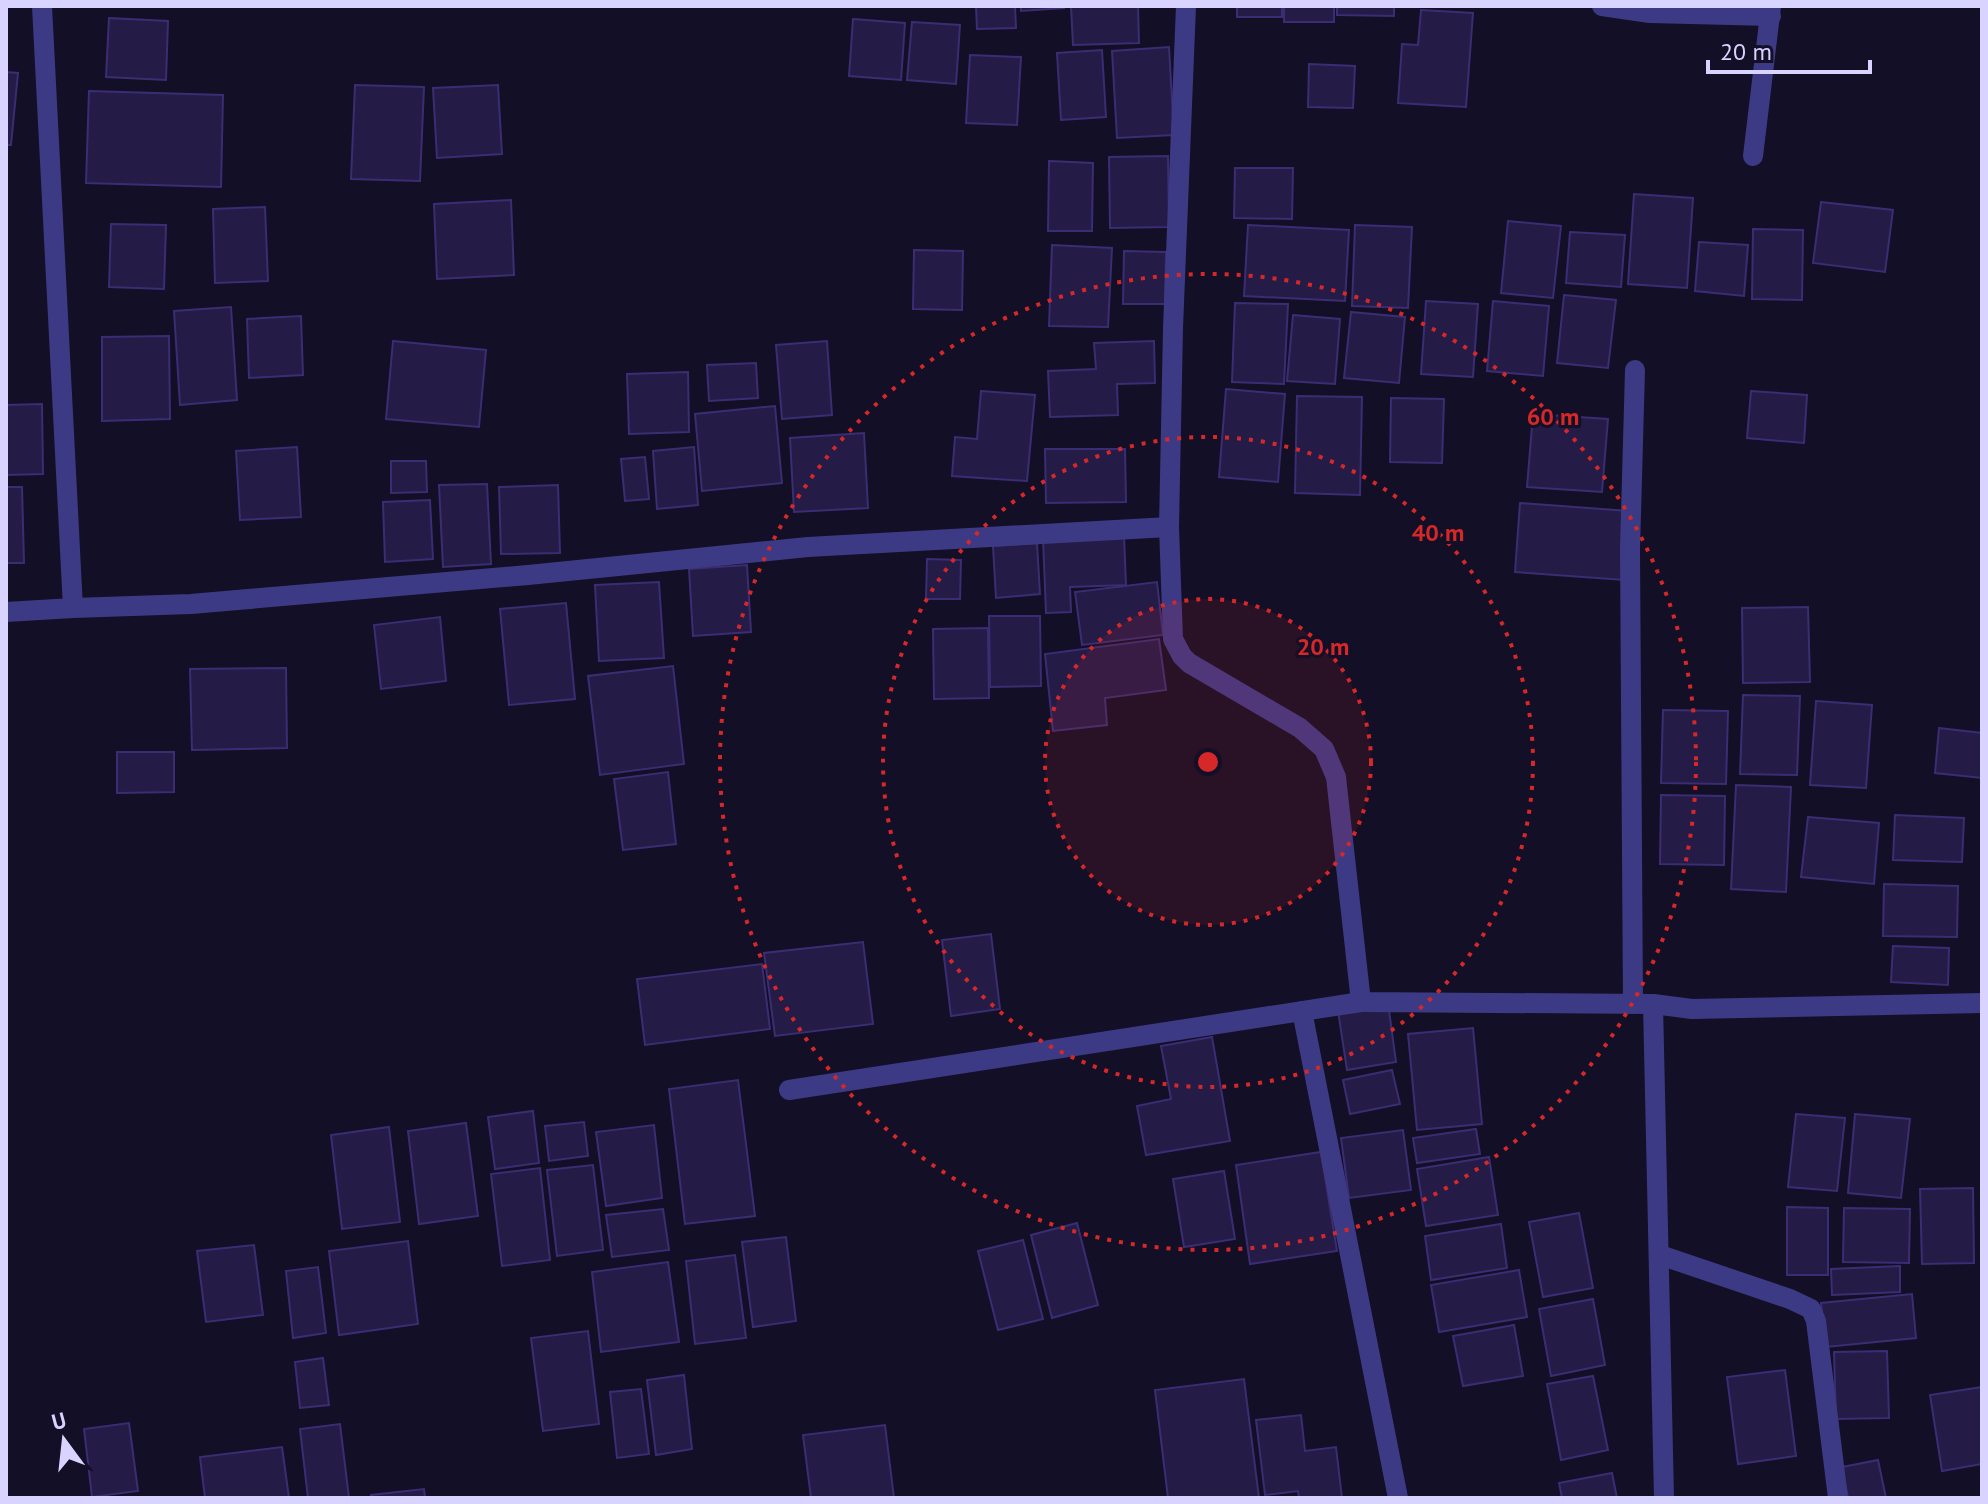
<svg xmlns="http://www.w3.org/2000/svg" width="1988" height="1504" viewBox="0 0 1988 1504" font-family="'PT Sans',sans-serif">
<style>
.building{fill:#241b47;stroke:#3b2d73;stroke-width:2}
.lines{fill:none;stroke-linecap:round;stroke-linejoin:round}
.minor{stroke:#3d3a85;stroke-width:20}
.ring{fill:none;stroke:#d62828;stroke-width:4;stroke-dasharray:4 8}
.centre{fill:#d62828;stroke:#130f26;stroke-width:4}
.ring-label{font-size:24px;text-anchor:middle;font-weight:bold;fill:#d62828;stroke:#130f26;stroke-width:6;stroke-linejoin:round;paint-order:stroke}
</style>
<rect width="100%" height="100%" fill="#130f26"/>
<!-- building -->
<g class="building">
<polygon points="976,6 1015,6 1016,28 977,29"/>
<polygon points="1021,6 1064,6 1064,8 1021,11"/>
<polygon points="1071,6 1138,6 1139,43 1073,45"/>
<rect x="1237" y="6" width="45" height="11"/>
<rect x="1284" y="6" width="50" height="16"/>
<polygon points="1337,6 1394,6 1394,16 1337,15"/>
<polygon points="1421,10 1473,13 1466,107 1398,103 1402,44 1418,45"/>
<polygon points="109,18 168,21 166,80 106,77"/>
<polygon points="853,19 905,23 901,80 849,76"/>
<polygon points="912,22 960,25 956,84 907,80"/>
<polygon points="1169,47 1174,135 1117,138 1112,51"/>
<polygon points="1102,50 1106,117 1061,120 1057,53"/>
<polygon points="970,55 1021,57 1017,125 966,123"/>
<polygon points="1309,64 1355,66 1353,108 1308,107"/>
<polygon points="6,72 18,73 11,145 6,145"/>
<polygon points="355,85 424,87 420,181 351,179"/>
<polygon points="498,85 502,154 437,158 433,88"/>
<polygon points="89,91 223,95 221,187 86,183"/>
<polygon points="1168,156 1169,227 1110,228 1109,157"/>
<polygon points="1049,161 1093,163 1092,231 1048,231"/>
<polygon points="1235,168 1293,168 1292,219 1234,218"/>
<polygon points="1634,194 1693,198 1687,288 1628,284"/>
<polygon points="511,200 514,275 437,279 434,204"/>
<polygon points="1821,202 1893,210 1885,272 1813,263"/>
<polygon points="265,207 268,281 215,283 213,209"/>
<polygon points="1508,221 1561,226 1553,298 1501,293"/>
<polygon points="111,224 166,225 164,289 109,287"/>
<polygon points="1248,225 1349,230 1345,301 1244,296"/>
<polygon points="1355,225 1412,227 1408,308 1352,306"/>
<polygon points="1753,229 1803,230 1802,300 1752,299"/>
<polygon points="1570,232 1625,235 1621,287 1566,283"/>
<polygon points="1699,242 1748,245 1744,296 1695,291"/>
<polygon points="1052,245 1112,248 1108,327 1049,326"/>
<polygon points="914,250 963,251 962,310 913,309"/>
<polygon points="1124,251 1166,252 1165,304 1123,304"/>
<polygon points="1564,295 1616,300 1608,368 1557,363"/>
<polygon points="1426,301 1478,304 1473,377 1421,374"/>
<polygon points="1493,301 1549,306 1543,376 1487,371"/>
<polygon points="1235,303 1288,304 1284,384 1232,382"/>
<polygon points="231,307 237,400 180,405 174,311"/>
<polygon points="1351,312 1405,317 1399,383 1344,378"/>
<polygon points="1293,315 1340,319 1335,384 1287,381"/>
<polygon points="301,316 303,375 249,378 247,319"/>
<polygon points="169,336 170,419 102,421 102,337"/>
<polygon points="393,341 486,350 479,427 386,419"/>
<polygon points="827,341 832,415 782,419 776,345"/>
<polygon points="1154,341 1155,383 1117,384 1118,415 1050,417 1048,371 1096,369 1094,343"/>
<polygon points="756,363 758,398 709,401 707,365"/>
<polygon points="688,372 689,432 629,434 627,374"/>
<polygon points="1226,389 1285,394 1278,482 1219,477"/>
<polygon points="981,391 1035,395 1027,481 952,476 955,437 977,439"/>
<polygon points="1751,391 1807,395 1804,443 1747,438"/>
<polygon points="1297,396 1362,397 1360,495 1295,493"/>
<polygon points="1391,398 1444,399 1442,463 1390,462"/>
<polygon points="42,404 43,474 6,475 6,405"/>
<polygon points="775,406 782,483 702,491 695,414"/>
<polygon points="1533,414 1608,419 1602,492 1527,487"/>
<polygon points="864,433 868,508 794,512 790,438"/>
<polygon points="297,447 301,517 240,520 236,451"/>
<polygon points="694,447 698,505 657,509 653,451"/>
<polygon points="1045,449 1125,449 1126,502 1046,503"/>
<polygon points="645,457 649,499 625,501 621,459"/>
<polygon points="391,461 426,461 427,492 391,493"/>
<polygon points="487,484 491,564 443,567 439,485"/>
<polygon points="558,485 560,553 501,554 499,487"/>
<polygon points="6,487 22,487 24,563 6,563"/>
<polygon points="430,500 433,559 385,562 383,502"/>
<polygon points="1520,503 1629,511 1624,580 1515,572"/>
<polygon points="1124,536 1126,585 1070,587 1071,612 1046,613 1043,539"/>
<polygon points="1037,543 1040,594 996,598 993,546"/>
<polygon points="927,559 961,560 960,599 926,599"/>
<polygon points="747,565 751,632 693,636 689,569"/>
<polygon points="659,582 664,658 599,661 595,585"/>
<polygon points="1157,582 1163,635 1082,645 1075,592"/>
<polygon points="566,603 575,699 509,705 500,609"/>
<polygon points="1808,607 1810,682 1743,683 1742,608"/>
<polygon points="989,616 1040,616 1041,686 990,687"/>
<polygon points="440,617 446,681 381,689 374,625"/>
<polygon points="988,628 989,698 934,699 933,629"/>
<polygon points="1159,639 1166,690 1105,698 1107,725 1053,731 1045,654"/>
<polygon points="673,666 684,764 600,775 588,676"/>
<polygon points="286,668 287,748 192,750 190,669"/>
<polygon points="1743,695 1800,696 1797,775 1740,774"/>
<polygon points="1816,701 1872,705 1866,788 1810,785"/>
<polygon points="1663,710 1728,711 1726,784 1661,783"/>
<polygon points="1939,728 1982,733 1982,778 1935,773"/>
<polygon points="117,752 174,752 174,792 117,793"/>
<polygon points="668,772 676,844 623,850 614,779"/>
<polygon points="1736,785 1791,787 1786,892 1731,889"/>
<polygon points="1661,795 1725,796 1724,865 1660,864"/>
<polygon points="1895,815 1964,818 1962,862 1893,860"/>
<polygon points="1808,817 1879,823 1874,884 1801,877"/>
<polygon points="1884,884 1958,886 1957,937 1883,936"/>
<polygon points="991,934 1000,1009 951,1016 942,940"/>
<polygon points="863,942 873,1024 775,1036 764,953"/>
<polygon points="1893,946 1949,948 1948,985 1891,982"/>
<polygon points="762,964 770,1029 645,1045 637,979"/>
<polygon points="1388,1003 1396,1062 1347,1070 1338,1011"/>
<polygon points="1473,1028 1482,1124 1417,1130 1408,1034"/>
<polygon points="1212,1037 1230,1141 1146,1155 1137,1106 1171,1099 1161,1046"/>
<polygon points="1392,1070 1400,1104 1350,1114 1343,1080"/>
<polygon points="738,1080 755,1216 685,1224 669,1089"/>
<polygon points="533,1111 539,1163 495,1169 488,1117"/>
<polygon points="1796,1114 1845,1118 1837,1191 1788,1187"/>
<polygon points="1855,1114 1910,1119 1901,1198 1848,1193"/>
<polygon points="584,1122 588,1156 549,1161 545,1126"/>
<polygon points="466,1123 478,1216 419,1224 408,1131"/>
<polygon points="654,1125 662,1198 606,1206 596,1132"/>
<polygon points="389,1127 400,1222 342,1229 331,1135"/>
<polygon points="1476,1129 1480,1154 1417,1163 1413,1138"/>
<polygon points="1403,1130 1411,1190 1349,1198 1341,1138"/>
<polygon points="1321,1152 1337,1251 1250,1264 1236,1165"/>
<polygon points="1489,1157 1498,1215 1426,1226 1417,1169"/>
<polygon points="593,1165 603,1250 557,1256 547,1170"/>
<polygon points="540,1168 550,1260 502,1266 491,1174"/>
<polygon points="1224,1171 1235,1239 1184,1247 1173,1179"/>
<polygon points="1973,1188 1974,1263 1922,1264 1920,1189"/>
<polygon points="1787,1207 1828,1208 1828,1275 1787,1275"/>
<polygon points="1844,1208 1910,1209 1909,1263 1843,1262"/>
<polygon points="663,1209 669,1250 612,1257 606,1215"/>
<polygon points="1579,1213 1593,1288 1543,1297 1529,1222"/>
<polygon points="1077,1223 1098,1305 1052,1318 1031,1235"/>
<polygon points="1501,1224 1507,1268 1431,1280 1425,1236"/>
<polygon points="786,1237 796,1321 753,1327 742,1242"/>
<polygon points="1023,1240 1043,1319 998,1330 978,1251"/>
<polygon points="408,1241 418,1324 339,1335 329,1251"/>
<polygon points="254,1245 263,1315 206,1322 197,1251"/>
<polygon points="735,1255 746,1338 695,1344 686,1261"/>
<polygon points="668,1262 679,1342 601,1352 592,1272"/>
<polygon points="1900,1266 1900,1292 1832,1295 1831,1269"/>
<polygon points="318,1267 326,1333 293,1338 286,1271"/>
<polygon points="1519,1270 1527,1317 1439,1332 1431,1285"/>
<polygon points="1912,1294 1916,1338 1826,1347 1821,1303"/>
<polygon points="1593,1299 1605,1365 1551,1376 1539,1309"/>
<polygon points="1514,1325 1523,1376 1463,1386 1453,1336"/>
<polygon points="588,1331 599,1424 543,1431 531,1338"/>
<polygon points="1887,1351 1889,1418 1836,1419 1834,1352"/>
<polygon points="323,1358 329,1405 300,1408 295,1362"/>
<polygon points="1785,1370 1796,1456 1738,1464 1727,1377"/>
<polygon points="684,1375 692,1449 656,1455 647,1380"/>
<polygon points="1593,1376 1608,1450 1561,1460 1547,1384"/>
<polygon points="1244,1379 1259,1498 1168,1498 1155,1390"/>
<polygon points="1982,1387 1982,1464 1942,1471 1930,1395"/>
<polygon points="641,1389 649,1454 617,1458 610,1392"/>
<polygon points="1301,1415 1305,1451 1336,1447 1342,1498 1299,1498 1298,1491 1265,1495 1256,1420"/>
<polygon points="129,1423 138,1491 92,1497 84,1429"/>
<polygon points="340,1424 349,1498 308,1498 300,1429"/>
<polygon points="885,1425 894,1498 811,1498 803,1435"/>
<polygon points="282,1447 289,1498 205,1498 200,1457"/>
<polygon points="1878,1460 1886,1498 1848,1498 1842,1467"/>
<polygon points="1612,1473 1617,1498 1562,1498 1559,1483"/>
<polygon points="424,1489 425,1498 371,1498 371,1495"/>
</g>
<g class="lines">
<!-- minor -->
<g class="minor">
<polyline points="1186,6 1173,328 1169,527 1173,639 1182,656 1189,663 1300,728 1324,749 1336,777 1361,1002 1653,1004 1692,1009 1982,1003"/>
<polyline points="1602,6 1650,13 1771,16"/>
<polyline points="1753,156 1771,6"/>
<polyline points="73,608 191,604 528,575 808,547 1169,527"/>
<polyline points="6,612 73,608 42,6"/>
<polyline points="1633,1004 1630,549 1635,370"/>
<polyline points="1653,1004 1664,1498"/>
<polyline points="1302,1011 1398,1498"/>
<polyline points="789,1090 1361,1002"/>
<polyline points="1660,1255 1790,1299 1811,1309 1816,1321 1838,1498"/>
</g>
</g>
<!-- distance rings -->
<circle cx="1208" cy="762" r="163" fill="#d62828" fill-opacity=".12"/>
<g class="ring">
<circle cx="1208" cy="762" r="163"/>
<circle cx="1208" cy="762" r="325"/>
<circle cx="1208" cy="762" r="488"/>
</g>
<circle cx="1208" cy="762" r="12" class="centre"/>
<g class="ring-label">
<text x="1553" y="425">60 m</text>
<text x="1438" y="541">40 m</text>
<text x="1323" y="655">20 m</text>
</g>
<!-- border -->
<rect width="1988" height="1504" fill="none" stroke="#d9d4ff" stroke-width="16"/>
<!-- north arrow -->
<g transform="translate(64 1440) rotate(345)" stroke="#130f26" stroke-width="6" paint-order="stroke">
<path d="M0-6L14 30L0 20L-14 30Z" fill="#d9d4ff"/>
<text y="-12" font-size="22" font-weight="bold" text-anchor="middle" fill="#d9d4ff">U</text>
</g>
<!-- scale -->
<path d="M1708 60v12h162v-12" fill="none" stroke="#d9d4ff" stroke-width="4"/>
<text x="1720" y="60" font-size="24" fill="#d9d4ff" stroke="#130f26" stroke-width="6" paint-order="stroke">20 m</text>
</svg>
